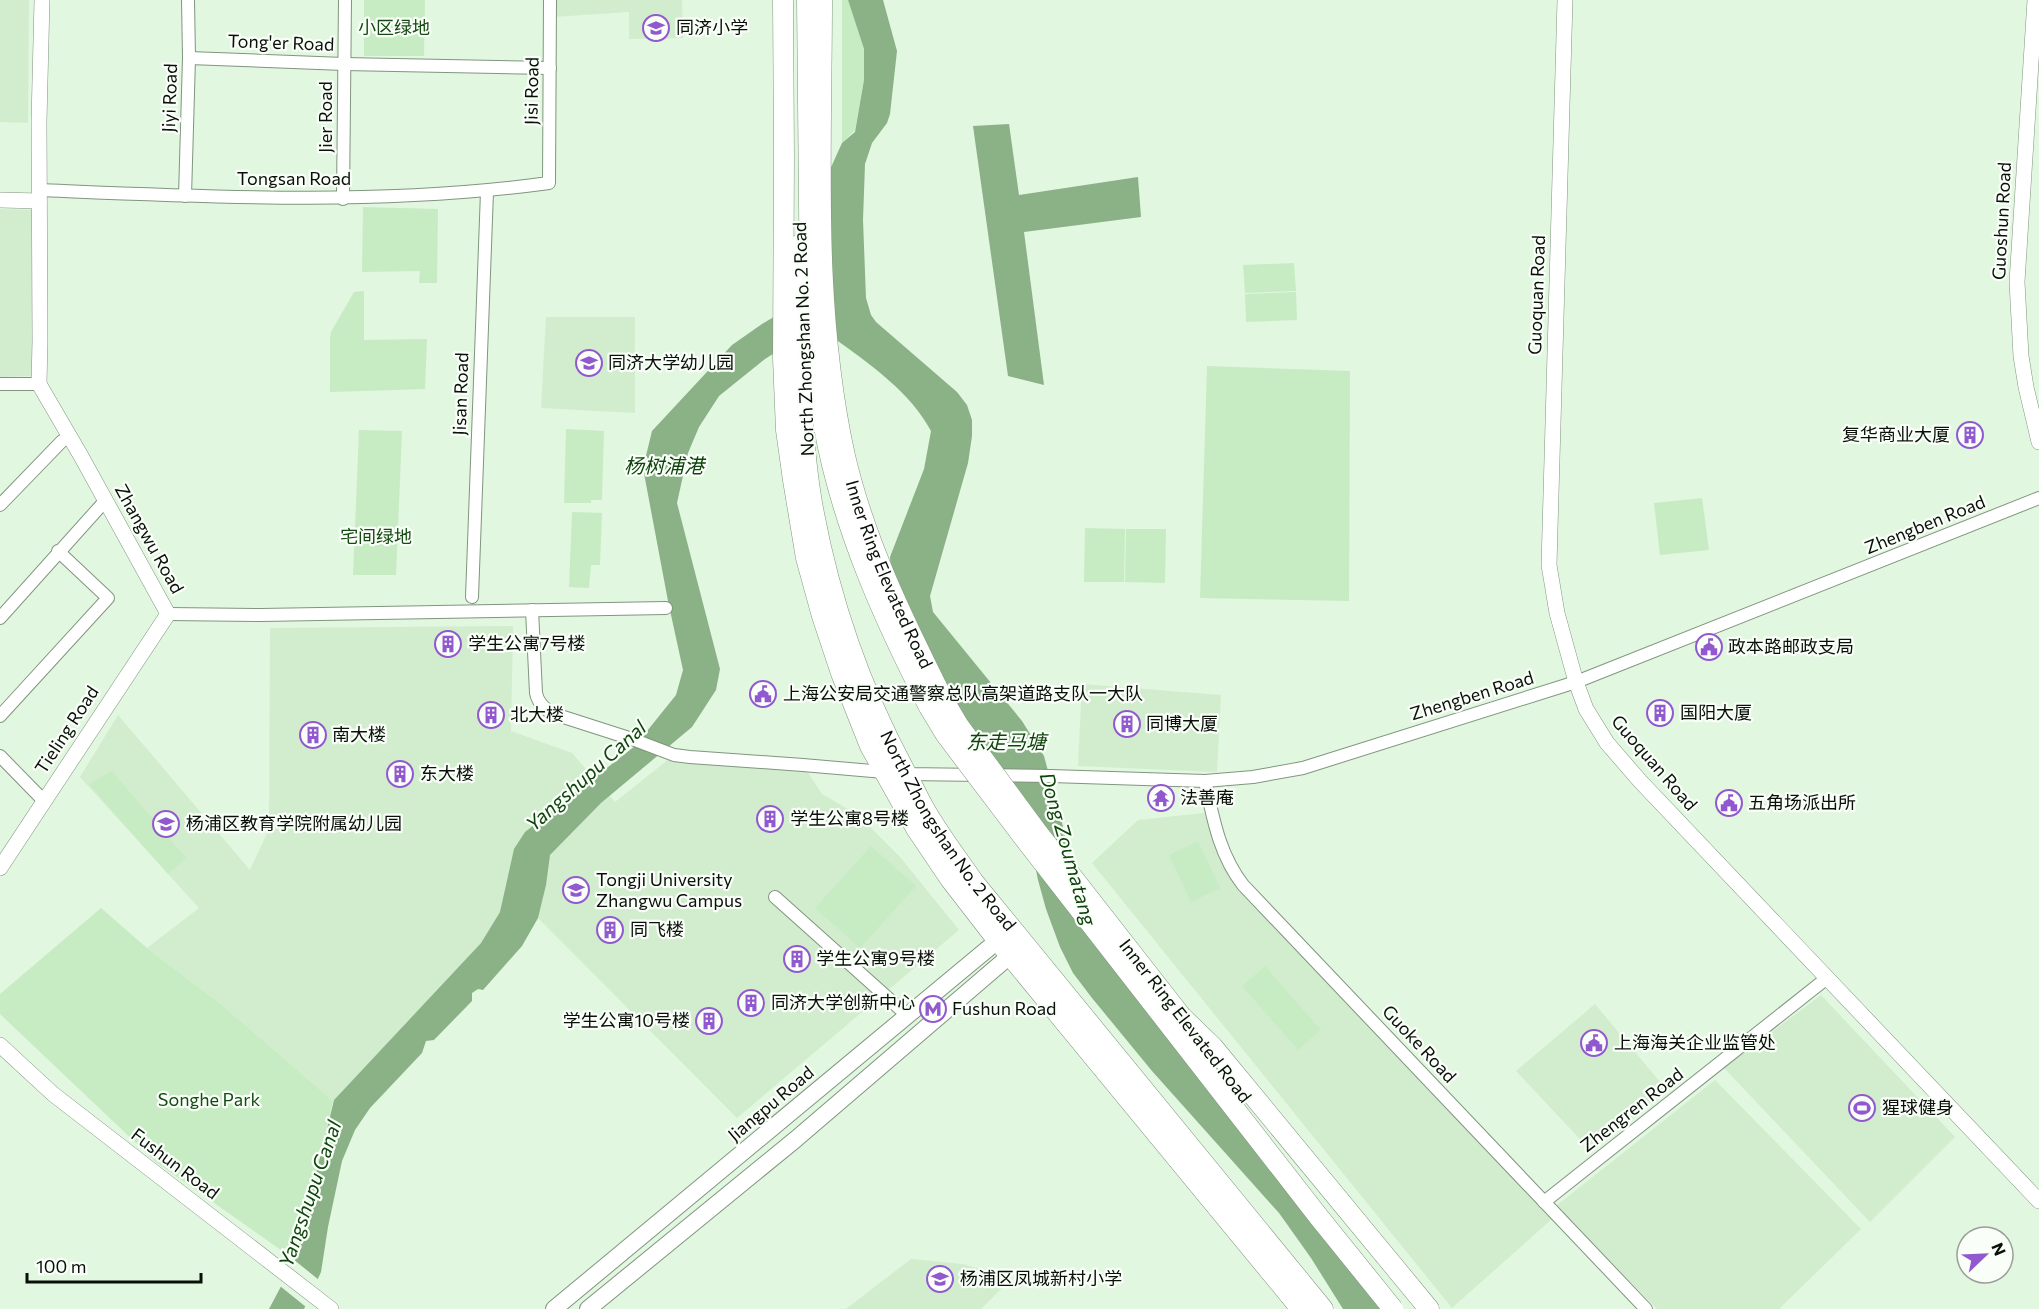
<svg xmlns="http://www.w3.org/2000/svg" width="2039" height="1309" viewBox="0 0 2039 1309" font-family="Commissioner,'Noto Sans SC',sans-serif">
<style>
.built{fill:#d2edce}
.green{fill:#c7ecc3}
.water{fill:#8bb187}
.pier{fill:#e1f7df}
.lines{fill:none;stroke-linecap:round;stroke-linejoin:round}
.minor-casing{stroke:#81957f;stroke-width:14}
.tertiary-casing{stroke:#81957f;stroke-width:16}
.secondary-casing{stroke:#81957f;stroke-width:18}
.primary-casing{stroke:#81957f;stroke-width:21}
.trunk-casing{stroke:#81957f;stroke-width:21}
.minor{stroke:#fff;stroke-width:12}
.tertiary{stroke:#fff;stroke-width:15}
.secondary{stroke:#fff;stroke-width:16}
.primary{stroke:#fff;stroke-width:20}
.trunk{stroke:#fff;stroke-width:20}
.trunk-bridge-casing{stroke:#81957f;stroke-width:21;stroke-linecap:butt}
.trunk-bridge{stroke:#fff;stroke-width:20}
.labels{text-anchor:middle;stroke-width:4.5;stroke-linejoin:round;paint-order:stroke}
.park-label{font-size:18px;fill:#154b12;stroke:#fafef9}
.poi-label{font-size:18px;fill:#091008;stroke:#fafef9;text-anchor:start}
.street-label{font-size:18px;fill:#091008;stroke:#fafef9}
.water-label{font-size:20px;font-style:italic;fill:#0f450c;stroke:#fafef9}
</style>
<rect width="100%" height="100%" fill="#e1f7df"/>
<!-- built -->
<g class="built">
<polygon points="0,0 29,0 28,123 0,122"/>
<polygon points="553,0 682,0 683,38 629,39 629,12 553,17"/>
<polygon points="0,209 32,210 32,376 0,377"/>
<polygon points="546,317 635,317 635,413 541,408"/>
<polygon points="513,626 511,731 572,753 615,802 674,755 803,765 822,794 858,815 900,857 959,930 737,1118 538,918 500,912 481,943 333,1101 221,1004 147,948 199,908 80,777 118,715 250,870 269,829 270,628"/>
<polygon points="1082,684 1221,695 1217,772 1078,766"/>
<polygon points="1204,813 1235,884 1552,1219 1452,1308 1092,863 1138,820"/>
<polygon points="1821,995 1955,1137 1870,1222 1724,1068"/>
<polygon points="1595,1004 1666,1089 1592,1152 1516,1071"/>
<polygon points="1715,1080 1861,1229 1779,1309 1657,1309 1556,1206"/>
<polygon points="911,1259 963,1264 987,1271 1003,1287 981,1309 846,1309"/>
</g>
<!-- green -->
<g class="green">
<polygon points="364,0 425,0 424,56 364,56"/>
<polygon points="842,0 848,0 864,49 864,80 855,130 842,143"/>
<polygon points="363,207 438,209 437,283 419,283 420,271 362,272"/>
<polygon points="1294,263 1296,291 1245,293 1243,265"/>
<polygon points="364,291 364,340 427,339 425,389 330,392 330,338 331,332 354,292"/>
<polygon points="1296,292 1297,320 1246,322 1245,294"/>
<polygon points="1207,366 1350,371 1349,601 1200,598"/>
<polygon points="566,429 604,431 602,500 591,500 591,503 564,503"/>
<polygon points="359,430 402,431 396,575 353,575"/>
<polygon points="1702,498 1709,550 1660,555 1654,503"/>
<polygon points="572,512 602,513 600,565 591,565 589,588 569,587"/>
<polygon points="1085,528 1125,529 1124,582 1084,582"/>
<polygon points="1126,529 1166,529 1165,583 1125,582"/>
<polygon points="112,771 186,858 168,874 89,784"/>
<polygon points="1198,841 1220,888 1191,902 1169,855"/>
<polygon points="871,846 916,886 860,948 815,908"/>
<polygon points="101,908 147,948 221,1004 333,1101 295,1260 156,1162 0,1014 0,994"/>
<polygon points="1265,966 1321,1030 1298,1050 1242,986"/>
</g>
<!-- water -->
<g class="water">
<path d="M 848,0 L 883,0 L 897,51 L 890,114 L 887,123 L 872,143 L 865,164 L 863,220 L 866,298 L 871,315 L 876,322 L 957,392 L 967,405 L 972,420 L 972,436 L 968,463 L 930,596 L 933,612 L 1022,721 L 1044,756 L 1069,849 L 1083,923 L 1393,1309 L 1343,1309 L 1311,1258 L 1279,1213 L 1152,1071 L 1092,998 L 1073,973 L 1060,947 L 1046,909 L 1038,880 L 1029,835 L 952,704 L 891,575 L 890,557 L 924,469 L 931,431 C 911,393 870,364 835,339 L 831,317 L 765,359 L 719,396 L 699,427 L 688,453 L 677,503 L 720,669 L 716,690 L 692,727 L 601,803 L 550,855 L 546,885 L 538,918 L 522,946 L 483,990 L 478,989 L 472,993 L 472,1001 L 434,1040 L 426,1041 L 422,1053 L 370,1108 L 355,1130 L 342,1161 L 328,1227 L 321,1272 L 304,1309 L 269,1309 L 295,1260 L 334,1100 L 481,943 L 500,912 L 514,849 L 525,832 L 635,746 L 676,695 L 683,670 L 668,601 L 643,468 L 652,431 L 732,345 L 762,324 L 829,284 L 828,174 L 842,143 L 855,132 L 864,80 L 864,49 Z"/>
<polygon points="1009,124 1019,195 1138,177 1141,217 1024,232 1044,385 1008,376 973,126"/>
</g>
<!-- pier -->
<polygon class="pier" points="293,1259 319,1280 306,1307 280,1286"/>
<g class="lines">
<defs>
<g id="minor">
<polyline points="189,58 344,64 550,68"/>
<path d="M 39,190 C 209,197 380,206 549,183 L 550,0"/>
<polyline points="185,196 189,58 188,0"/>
<polyline points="343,199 345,0"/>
<polyline points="0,384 39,384"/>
<polyline points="0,505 62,441"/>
<polyline points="472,597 487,192"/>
<path d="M 532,610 L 536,693 C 538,703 544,707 551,713 L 632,739 L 674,755 L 690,757 L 803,765 L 907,774 L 1051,776 L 1205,781 L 1253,777 L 1303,768 L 1576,682 L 2039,498"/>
<polyline points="168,614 261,615 666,608"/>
<polyline points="0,618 105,501"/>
<polyline points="0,716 108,598 58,551"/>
<polyline points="0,756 44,801"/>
<path d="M 1205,781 C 1213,818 1219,854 1243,885 L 1646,1309"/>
<polyline points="775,897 908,1016"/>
<polyline points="1544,1202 1827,978"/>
</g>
<g id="tertiary">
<polyline points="1565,0 1549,565 1557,613 1576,682 1586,709 1607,743 1640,781 2039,1201"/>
<polyline points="2035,0 2017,282 2021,356 2026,387 2039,442"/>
<polyline points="0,200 39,201"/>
<polyline points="0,868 168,614 81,456 39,384 40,341 39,121 42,0"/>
<polyline points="0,1045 53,1094 331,1309"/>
</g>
<g id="secondary">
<polyline points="554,1309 1008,932"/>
<polyline points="588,1309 796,1139 1020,947"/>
</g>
<g id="primary">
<polyline points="783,0 784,156 783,358 786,430 793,480 806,558 822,616 841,673 870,746 917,830 950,879 998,941 1301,1309"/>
<path id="s1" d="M 800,244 C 800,330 798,418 812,503 C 829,598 860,688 906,773 C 913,786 919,800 927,813 C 941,837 958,859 973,881 L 1323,1309"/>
</g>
<g id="trunk">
<path d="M 807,0 L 810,305 C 813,346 816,387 824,427 C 842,526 883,618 929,707"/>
<path id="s2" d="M 822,0 C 822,152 812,307 845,456 C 865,542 904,621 943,699"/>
<polyline points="1181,1016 1213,1047 1429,1309"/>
</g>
</defs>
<!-- minor casing -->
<use href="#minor" class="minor-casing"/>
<!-- tertiary casing -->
<use href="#tertiary" class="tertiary-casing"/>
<!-- secondary casing -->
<use href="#secondary" class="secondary-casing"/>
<!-- primary casing -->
<use href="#primary" class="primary-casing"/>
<!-- trunk casing -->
<use href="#trunk" class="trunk-casing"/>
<!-- minor -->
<use href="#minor" class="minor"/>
<!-- tertiary -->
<use href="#tertiary" class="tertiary"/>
<!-- secondary -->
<use href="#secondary" class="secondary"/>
<!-- primary -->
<use href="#primary" class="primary"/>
<!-- trunk -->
<use href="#trunk" class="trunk"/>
<defs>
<g id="trunk-bridge">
<polyline points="943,699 959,726 1038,833 1181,1016"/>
<polyline points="929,707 946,735 1027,842 1318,1216 1393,1309"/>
</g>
</defs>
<!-- trunk-bridge casing -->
<use href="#trunk-bridge" class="trunk-bridge-casing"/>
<!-- trunk-bridge -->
<use href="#trunk-bridge" class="trunk-bridge"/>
</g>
<!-- icons -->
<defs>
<symbol id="school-ring" viewBox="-11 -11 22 22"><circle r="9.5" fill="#fafef9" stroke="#9258cf" stroke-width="1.5"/><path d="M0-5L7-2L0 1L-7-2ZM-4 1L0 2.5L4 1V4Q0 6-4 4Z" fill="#9258cf"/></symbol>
<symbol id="building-ring" viewBox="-11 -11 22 22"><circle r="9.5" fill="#fafef9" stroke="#9258cf" stroke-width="1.5"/><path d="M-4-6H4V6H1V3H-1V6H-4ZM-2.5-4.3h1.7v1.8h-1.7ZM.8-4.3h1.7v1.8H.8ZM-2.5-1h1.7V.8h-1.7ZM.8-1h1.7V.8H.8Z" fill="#9258cf"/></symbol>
<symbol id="civic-ring" viewBox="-11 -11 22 22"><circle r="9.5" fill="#fafef9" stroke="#9258cf" stroke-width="1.5"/><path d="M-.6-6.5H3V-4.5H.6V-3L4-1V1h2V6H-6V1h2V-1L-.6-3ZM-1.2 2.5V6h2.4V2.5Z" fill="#9258cf"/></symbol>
<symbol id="temple-ring" viewBox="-11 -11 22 22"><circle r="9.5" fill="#fafef9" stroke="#9258cf" stroke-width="1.5"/><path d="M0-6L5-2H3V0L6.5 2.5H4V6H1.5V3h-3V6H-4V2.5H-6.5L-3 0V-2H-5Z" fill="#9258cf"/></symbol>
<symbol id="university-ring" viewBox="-11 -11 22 22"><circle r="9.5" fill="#fafef9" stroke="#9258cf" stroke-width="1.5"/><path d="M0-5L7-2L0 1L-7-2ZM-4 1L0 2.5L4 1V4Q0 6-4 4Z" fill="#9258cf"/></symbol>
<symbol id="metro-ring" viewBox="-11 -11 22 22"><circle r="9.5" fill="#fafef9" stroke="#9258cf" stroke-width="1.5"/><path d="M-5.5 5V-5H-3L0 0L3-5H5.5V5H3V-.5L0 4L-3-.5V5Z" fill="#9258cf"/></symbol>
<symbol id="stadium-ring" viewBox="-11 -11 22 22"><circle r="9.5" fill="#fafef9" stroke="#9258cf" stroke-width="1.5"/><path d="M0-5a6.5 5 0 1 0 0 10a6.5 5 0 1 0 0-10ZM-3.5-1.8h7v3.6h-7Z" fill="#9258cf"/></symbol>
</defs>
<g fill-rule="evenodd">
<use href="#school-ring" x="641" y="13" width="30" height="30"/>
<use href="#school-ring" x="574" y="348" width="30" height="30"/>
<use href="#building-ring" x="1955" y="420" width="30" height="30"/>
<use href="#building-ring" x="433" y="629" width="30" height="30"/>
<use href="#civic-ring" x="1694" y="632" width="30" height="30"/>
<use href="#civic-ring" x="748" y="679" width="30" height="30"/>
<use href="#building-ring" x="1645" y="698" width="30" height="30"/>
<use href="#building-ring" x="476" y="700" width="30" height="30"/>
<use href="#building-ring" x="1112" y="709" width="30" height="30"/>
<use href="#building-ring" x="298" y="720" width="30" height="30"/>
<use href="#building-ring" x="385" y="759" width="30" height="30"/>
<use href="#temple-ring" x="1146" y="783" width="30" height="30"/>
<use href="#civic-ring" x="1714" y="788" width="30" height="30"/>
<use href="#building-ring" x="755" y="804" width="30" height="30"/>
<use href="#school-ring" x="151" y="809" width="30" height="30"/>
<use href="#university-ring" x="561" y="875" width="30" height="30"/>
<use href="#building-ring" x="595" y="915" width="30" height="30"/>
<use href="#building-ring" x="782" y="944" width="30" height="30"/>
<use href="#building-ring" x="736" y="988" width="30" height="30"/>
<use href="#metro-ring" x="918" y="994" width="30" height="30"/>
<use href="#building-ring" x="694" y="1006" width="30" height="30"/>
<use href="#civic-ring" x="1579" y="1028" width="30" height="30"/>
<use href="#stadium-ring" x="1847" y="1093" width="30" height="30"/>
<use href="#school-ring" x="925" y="1264" width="30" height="30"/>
</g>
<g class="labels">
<!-- park labels -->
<g class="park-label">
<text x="394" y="34">小区绿地</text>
<text x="376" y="543">宅间绿地</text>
<text x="209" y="1106">Songhe Park</text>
</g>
<!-- poi labels -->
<g class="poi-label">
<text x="676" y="34">同济小学</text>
<text x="608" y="369">同济大学幼儿园</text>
<text x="1950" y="441" text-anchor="end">复华商业大厦</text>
<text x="468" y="650">学生公寓7号楼</text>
<text x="1728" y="653">政本路邮政支局</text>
<text x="783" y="700">上海公安局交通警察总队高架道路支队一大队</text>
<text x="1680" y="719">国阳大厦</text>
<text x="510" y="721">北大楼</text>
<text x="1146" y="730">同博大厦</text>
<text x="332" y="741">南大楼</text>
<text x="420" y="780">东大楼</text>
<text x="1180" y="804">法善庵</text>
<text x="1748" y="809">五角场派出所</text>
<text x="790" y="825">学生公寓8号楼</text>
<text x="186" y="830">杨浦区教育学院附属幼儿园</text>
<text x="596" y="886">Tongji University<tspan x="596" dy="21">Zhangwu Campus</tspan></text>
<text x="630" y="936">同飞楼</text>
<text x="816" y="965">学生公寓9号楼</text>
<text x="771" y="1009">同济大学创新中心</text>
<text x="952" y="1015">Fushun Road</text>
<text x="690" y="1027" text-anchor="end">学生公寓10号楼</text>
<text x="1614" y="1049">上海海关企业监管处</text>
<text x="1882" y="1114">猩球健身</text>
<text x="960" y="1285">杨浦区凤城新村小学</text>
</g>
<!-- street labels -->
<g class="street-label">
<text transform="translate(281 43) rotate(2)" y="6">Tong'er Road</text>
<text transform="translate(532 91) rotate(-89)" y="6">Jisi Road</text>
<text transform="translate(170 98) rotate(-88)" y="6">Jiyi Road</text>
<text transform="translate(326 117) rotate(-90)" y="6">Jier Road</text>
<text x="294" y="185">Tongsan Road</text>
<text transform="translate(2002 221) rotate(-87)" y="6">Guoshun Road</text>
<text transform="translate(1537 295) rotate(-88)" y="6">Guoquan Road</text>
<text transform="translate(804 339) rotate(-92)" y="6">North Zhongshan No. 2 Road</text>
<text transform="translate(461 394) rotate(-88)" y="6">Jisan Road</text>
<text transform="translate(1925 525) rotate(-22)" y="6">Zhengben Road</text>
<text transform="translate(149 539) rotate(61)" y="6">Zhangwu Road</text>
<text dy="6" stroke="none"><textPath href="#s2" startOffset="584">Inner Ring Elevated Road</textPath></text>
<text transform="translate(1472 696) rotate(-17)" y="6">Zhengben Road</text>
<text transform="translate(67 730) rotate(-57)" y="6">Tieling Road</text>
<text transform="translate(1654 763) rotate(49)" y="6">Guoquan Road</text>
<text dy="6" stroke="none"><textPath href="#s1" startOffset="618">North Zhongshan No. 2 Road</textPath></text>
<text transform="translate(1185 1021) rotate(52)" y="6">Inner Ring Elevated Road</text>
<text transform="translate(1419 1044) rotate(47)" y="6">Guoke Road</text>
<text transform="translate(771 1104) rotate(-40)" y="6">Jiangpu Road</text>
<text transform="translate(1632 1110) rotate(-38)" y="6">Zhengren Road</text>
<text transform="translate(175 1164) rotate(37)" y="6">Fushun Road</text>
</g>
<!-- water labels -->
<g class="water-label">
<text x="664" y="473">杨树浦港</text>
<text x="1006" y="749">东走马塘</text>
<text transform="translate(586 776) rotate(-42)" y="7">Yangshupu Canal</text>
<text transform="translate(1068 849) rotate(74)" y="7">Dong Zoumatang</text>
<text transform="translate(310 1194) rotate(-71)" y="7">Yangshupu Canal</text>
</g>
</g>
<!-- north arrow -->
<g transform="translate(1985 1255) rotate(67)"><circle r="28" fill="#fafef9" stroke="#9a9f99" stroke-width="1.5"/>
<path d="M0-4.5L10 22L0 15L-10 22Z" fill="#9258cf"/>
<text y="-9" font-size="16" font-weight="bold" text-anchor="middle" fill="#091008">N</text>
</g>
<!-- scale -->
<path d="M27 1273v9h174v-9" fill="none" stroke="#091008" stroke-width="3"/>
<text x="36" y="1273" font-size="18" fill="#091008" stroke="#fafef9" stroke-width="4.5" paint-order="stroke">100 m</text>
</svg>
